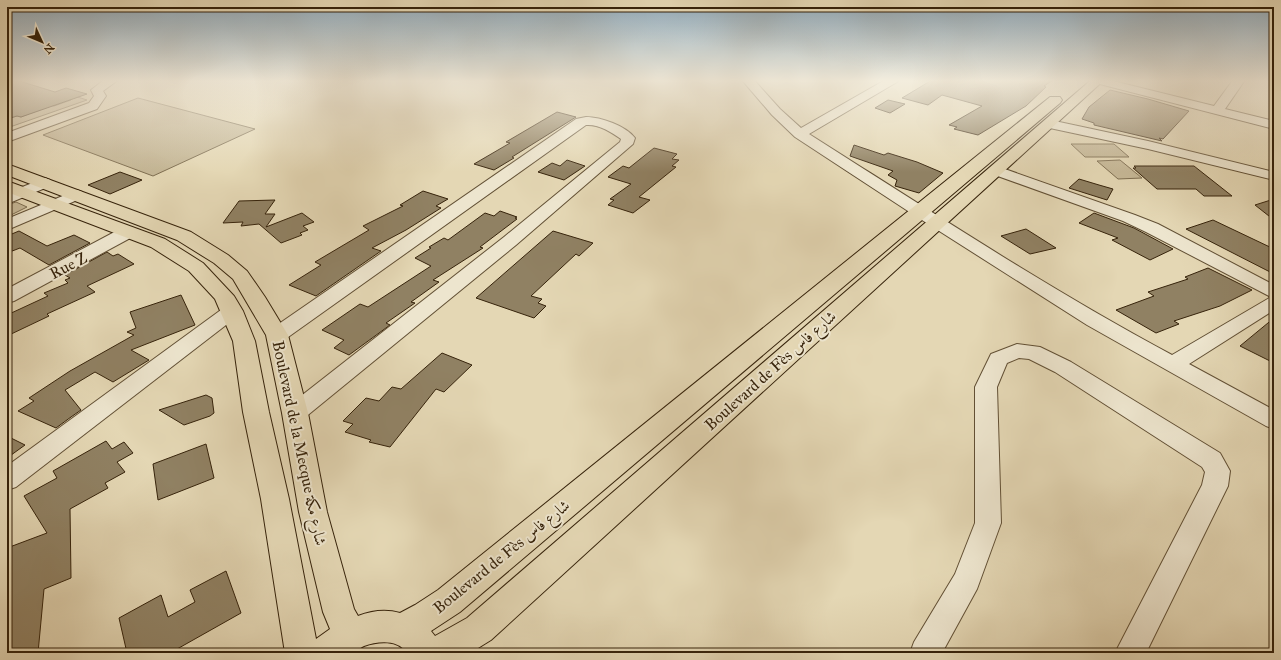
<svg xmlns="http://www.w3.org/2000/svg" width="1281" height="660" viewBox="0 0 1281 660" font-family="'IM FELL Great Primer',Amiri,serif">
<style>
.green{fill:#c6b897;stroke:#7e6e51}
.building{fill:#908163;stroke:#36230b}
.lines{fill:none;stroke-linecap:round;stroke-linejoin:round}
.minor-casing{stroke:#625035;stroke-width:2}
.major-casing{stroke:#36230b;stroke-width:2}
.minor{fill:#ede5ce;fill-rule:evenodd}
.major{fill:#e4d7b4;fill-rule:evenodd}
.labels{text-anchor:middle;stroke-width:4;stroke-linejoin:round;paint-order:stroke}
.street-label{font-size:16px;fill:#36230b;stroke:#ede5ce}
</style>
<rect width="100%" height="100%" fill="#e4d7b4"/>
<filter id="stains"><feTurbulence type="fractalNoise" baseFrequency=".005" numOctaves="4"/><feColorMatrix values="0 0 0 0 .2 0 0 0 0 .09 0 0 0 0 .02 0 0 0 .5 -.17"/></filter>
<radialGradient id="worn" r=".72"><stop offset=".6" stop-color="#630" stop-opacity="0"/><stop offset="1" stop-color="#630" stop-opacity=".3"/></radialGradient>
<!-- green -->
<g class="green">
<polygon points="68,94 87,100 7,128 7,119 17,116 21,117 50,105 54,106 71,100"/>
<polygon points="138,98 255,129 153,176 43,135"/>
<polygon points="1071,144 1114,144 1129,157 1085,157"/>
<polygon points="1120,160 1142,178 1118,179 1097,161"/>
<polygon points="16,202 27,207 7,217 7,205"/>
</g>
<!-- building -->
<g class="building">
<polygon points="16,80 55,92 66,88 87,94 21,117 17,116 7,119 7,82"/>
<polygon points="932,80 1053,80 1044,86 1046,87 1026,106 978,135 954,129 957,127 949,125 982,106 942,95 928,105 902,98"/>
<polygon points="1110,90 1148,99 1189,111 1163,139 1159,138 1162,141 1094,125 1094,123 1082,119 1089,107"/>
<polygon points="888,100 905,104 890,113 875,108"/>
<polygon points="557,112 576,117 512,157 514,158 494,170 474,164 510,143 506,142"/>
<polygon points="854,145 884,155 888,153 917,162 943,173 919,193 895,186 897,180 888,175 893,171 850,156"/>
<polygon points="654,148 677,154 672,159 679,160 672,166 676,167 639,197 650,200 633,213 608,205 614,200 610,199 631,184 608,177 623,166 629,168"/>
<polygon points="567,160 585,166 564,180 538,172 552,163 560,166"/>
<polygon points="1134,166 1194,166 1232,196 1204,196 1196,189 1157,189 1133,168 1136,168"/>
<polygon points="120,172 142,180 110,194 88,185"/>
<polygon points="1079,179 1099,185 1113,189 1107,200 1069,188"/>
<polygon points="423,191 448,199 436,206 441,208 406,230 372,248 381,251 316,296 289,285 321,265 315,262 369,230 363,226 403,206 400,205"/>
<polygon points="1274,199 1274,220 1255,205"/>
<polygon points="275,200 265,214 275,214 266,227 302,213 314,222 303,226 308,230 300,233 302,235 281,243 259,224 241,226 243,222 223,223 239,201"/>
<polygon points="500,211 517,217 515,218 517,219 480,247 483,248 433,280 439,282 411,302 415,303 386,323 390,325 349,355 334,348 344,340 322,330 360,304 368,307 431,266 415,258 431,248 429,247 444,238 448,240 485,213 494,216"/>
<polygon points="1094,213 1134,228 1173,249 1150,260 1112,240 1118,238 1079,223"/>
<polygon points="1213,220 1274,249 1274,274 1186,229"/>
<polygon points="1026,229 1056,248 1030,254 1001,236"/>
<polygon points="19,231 47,246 74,235 90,243 49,265 20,248 7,253 7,236"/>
<polygon points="553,231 593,243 579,256 576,254 531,296 542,299 538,303 546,306 534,318 476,298"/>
<polygon points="107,252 113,256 118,254 134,264 87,286 95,292 47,314 49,316 7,336 7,315 48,296 44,293 68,283 65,280 70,278 65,275"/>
<polygon points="1208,268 1252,290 1220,306 1174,321 1179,324 1156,333 1116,310 1154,296 1148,292 1188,279 1185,277"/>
<polygon points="181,295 195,325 131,350 149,360 113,382 95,372 65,390 81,410 71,417 56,428 18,411 34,401 29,398 70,371 134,335 127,332 136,328 130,312"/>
<polygon points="1274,318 1274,363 1240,346"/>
<polygon points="442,353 472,365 444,392 436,389 390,447 369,442 371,440 345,432 353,424 343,421 366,398 379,401 392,387 401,389"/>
<polygon points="206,395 212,398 214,413 210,416 184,425 159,410"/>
<polygon points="7,436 25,445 7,458"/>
<polygon points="106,441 112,449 124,442 133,453 117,462 125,472 105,483 108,488 70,509 71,578 44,589 38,653 7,653 7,548 47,533 24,496 57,478 53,471"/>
<polygon points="206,444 214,478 158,500 153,464"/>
<polygon points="226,571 241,613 170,653 127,653 119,618 161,595 168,617 195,602 190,590"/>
</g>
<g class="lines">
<defs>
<g id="minor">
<polygon points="104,80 118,80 103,91 106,96 97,109 7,142 7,133 89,103 94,96 91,90"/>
<path d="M 742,80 L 754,80 L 780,109 L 801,128 L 885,80 L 899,80 L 897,82 L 809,134 C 929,210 1047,288 1172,355 L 1271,297 L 1146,232 L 1123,221 L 992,174 L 990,171 L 992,168 L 997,167 L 1002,168 L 1135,215 L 1158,224 L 1274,285 L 1274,310 L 1189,364 L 1274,410 L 1274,429 L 1266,426 L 1087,325 L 914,215 L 795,137 L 772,115 Z"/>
<polygon points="1090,80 1109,80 1214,106 1233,80 1245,80 1225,109 1274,121 1274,129 1092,82"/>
<path d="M 586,117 C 601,117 626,126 635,138 L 633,144 L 516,245 L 303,419 L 295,421 L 287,419 L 284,413 L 287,407 L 504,237 L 620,142 L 621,139 C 611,132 599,124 586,125 L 284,340 L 277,342 L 270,340 L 267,335 L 270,330 L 576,119 Z"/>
<polygon points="1050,120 1148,141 1274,172 1274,180 1148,149 1045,127 1043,124 1045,121"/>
<polygon points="45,178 50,180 53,183 50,186 7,204 7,193"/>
<polygon points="77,190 82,192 85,195 82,198 7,230 7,219"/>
<polygon points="128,227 134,228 136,232 134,236 14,301 7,303 7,289 122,228"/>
<polygon points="232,305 239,307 242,311 239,315 16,487 7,490 7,466 225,307"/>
<polygon points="1017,344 1040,347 1071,362 1220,453 1230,471 1228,486 1146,653 1115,653 1202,485 1205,472 1202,467 1055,372 1029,359 1019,358 1007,363 997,387 1001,523 977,589 942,653 910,653 914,642 955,574 975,523 975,387 991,354"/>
</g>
<path id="major" d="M 1091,80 L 1104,80 L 491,640 L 470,653 L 407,653 C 398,639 378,641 364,646 C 360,648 355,652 351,653 C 329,656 306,653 285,653 L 261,499 L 243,412 L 233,341 L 215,299 L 189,271 L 151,247 L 7,192 L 7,181 L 165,239 L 203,263 L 234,296 L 243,311 L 255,341 L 269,412 L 289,499 L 316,639 L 330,629 L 323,612 L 299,512 L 282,413 L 266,335 L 233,279 L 214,263 L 177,240 L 7,175 L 7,164 L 191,232 L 228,255 L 247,271 L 265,297 L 288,335 L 308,413 L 327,512 L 354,609 L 358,616 C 371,611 386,609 400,613 L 415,605 L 438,590 L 1050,97 L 1060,97 L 1062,100 L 1060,103 L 460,612 L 431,631 L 435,636 L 467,618 Z"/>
</defs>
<!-- minor casing -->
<use href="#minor" class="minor-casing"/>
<!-- major casing -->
<use href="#major" class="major-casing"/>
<!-- minor -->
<use href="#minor" class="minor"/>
<!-- major -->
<use href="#major" class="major"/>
</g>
<!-- sky -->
<linearGradient id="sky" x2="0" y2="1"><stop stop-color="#8faabc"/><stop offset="0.47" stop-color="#f3eddd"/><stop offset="1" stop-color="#f3eddd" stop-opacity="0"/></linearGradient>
<rect width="1281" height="172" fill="url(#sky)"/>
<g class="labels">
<!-- street labels -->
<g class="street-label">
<text transform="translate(68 265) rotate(-28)" y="6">Rue Z</text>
<text transform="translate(770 370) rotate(-42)" y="6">Boulevard de Fès شارع فاس</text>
<text transform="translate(300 443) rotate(78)" y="6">Boulevard de la Mecque شارع مكة</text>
<text transform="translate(501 556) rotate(-39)" y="6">Boulevard de Fès شارع فاس</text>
</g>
</g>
<!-- margin -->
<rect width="1281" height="660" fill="none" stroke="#e4d7b4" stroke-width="24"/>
<rect x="8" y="8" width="1265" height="644" fill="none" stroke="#36230b" stroke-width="2"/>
<rect x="12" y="12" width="1257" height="636" fill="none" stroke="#36230b"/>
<!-- north arrow -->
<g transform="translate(42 42) rotate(134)" stroke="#ede5ce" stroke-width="3" paint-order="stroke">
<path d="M0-3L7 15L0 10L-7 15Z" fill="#36230b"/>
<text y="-6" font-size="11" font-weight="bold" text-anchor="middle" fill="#36230b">N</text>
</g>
<rect width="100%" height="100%" filter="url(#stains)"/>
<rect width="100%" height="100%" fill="url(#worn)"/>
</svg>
